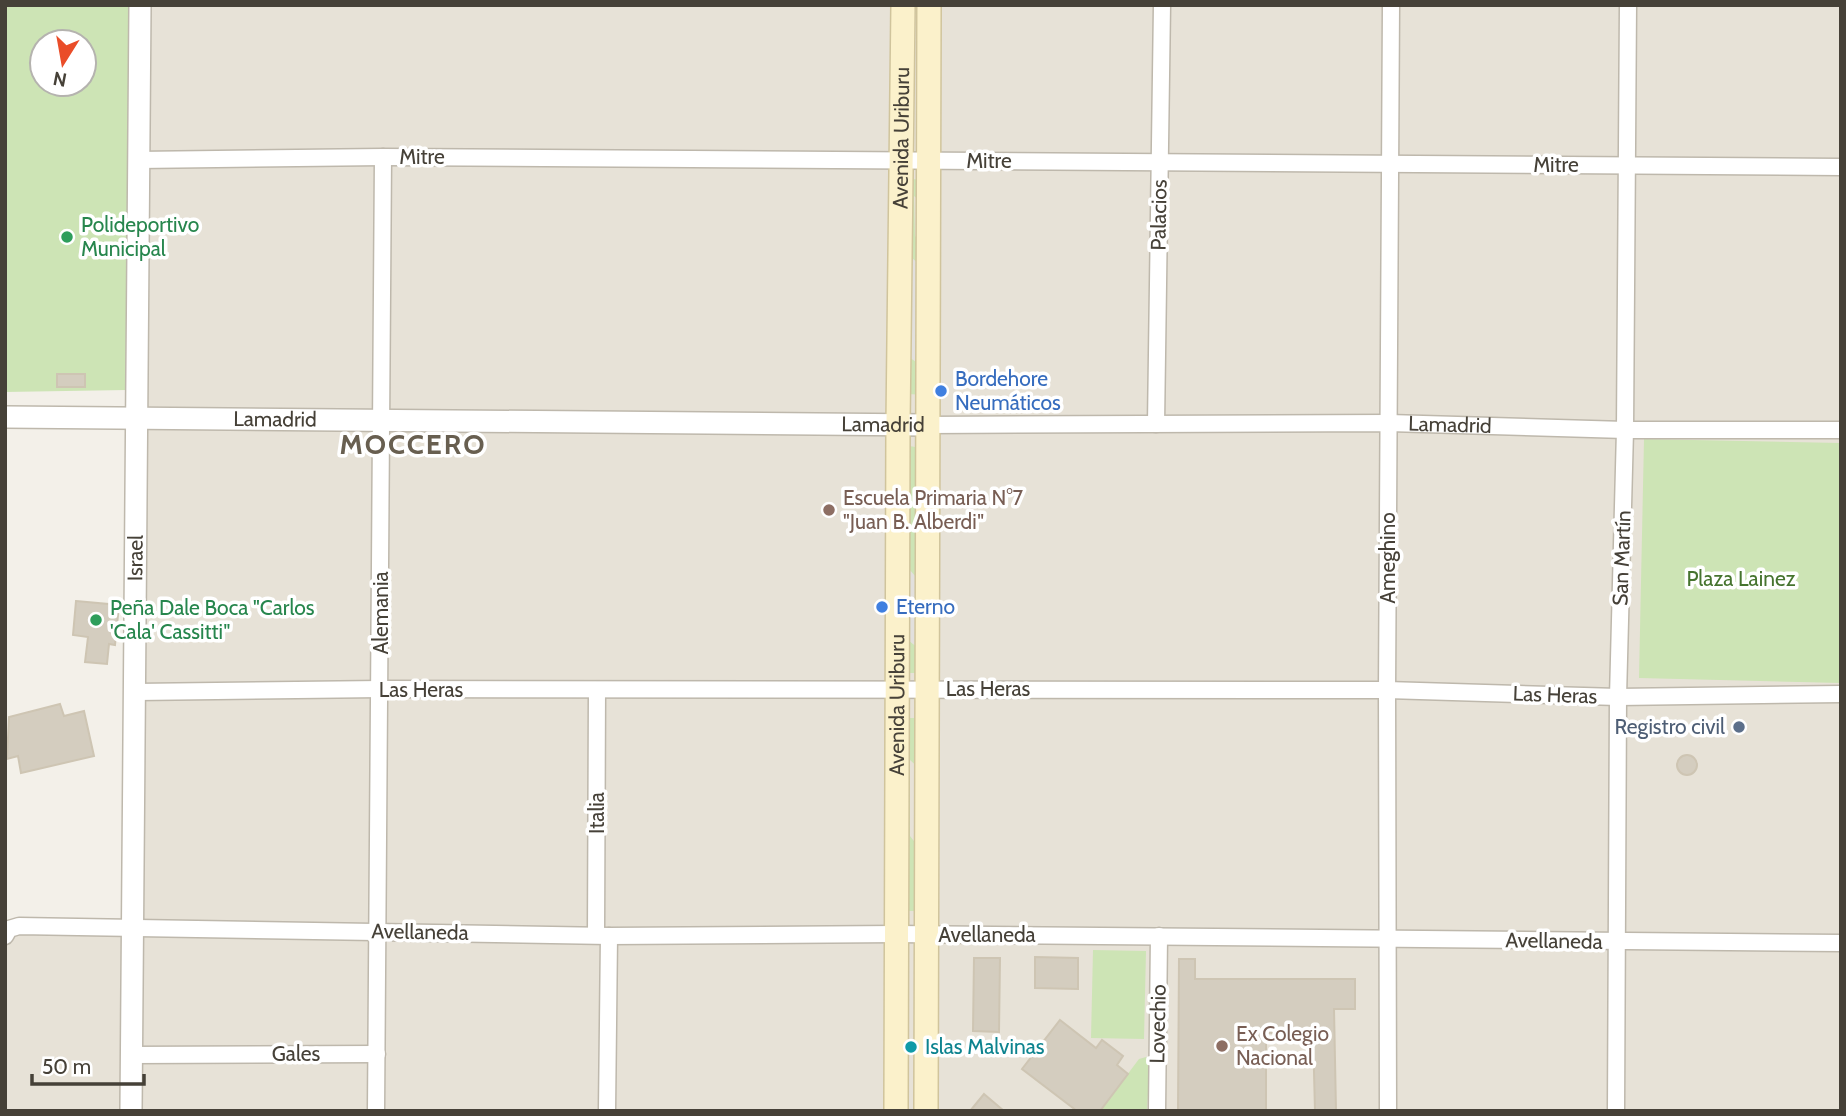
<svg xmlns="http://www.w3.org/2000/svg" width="1846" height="1116" viewBox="0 0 1846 1116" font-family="Cabin,sans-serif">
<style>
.residential{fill:#e7e2d7}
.green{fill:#cde4b5;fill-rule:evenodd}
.parking{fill:#e2e0dd}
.building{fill:#d4cdbf;stroke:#cec5b3;stroke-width:2}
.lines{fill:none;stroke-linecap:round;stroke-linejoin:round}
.minor-casing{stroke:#beb8ac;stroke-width:19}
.tertiary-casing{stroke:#beb8ac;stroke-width:24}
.secondary-casing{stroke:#d0c49c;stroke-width:26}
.minor{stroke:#fff;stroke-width:16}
.tertiary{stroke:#fff;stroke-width:21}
.secondary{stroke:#fbf1cb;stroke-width:23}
.leisure-dot{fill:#2e9e5b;stroke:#fff;stroke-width:2.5}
.shop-dot{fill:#3f7fe0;stroke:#fff;stroke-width:2.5}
.education-dot{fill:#8d6e63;stroke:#fff;stroke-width:2.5}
.service-dot{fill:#5c6f8a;stroke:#fff;stroke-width:2.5}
.culture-dot{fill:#0f9aa8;stroke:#fff;stroke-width:2.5}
.labels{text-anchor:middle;stroke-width:7;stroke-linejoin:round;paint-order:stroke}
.street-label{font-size:21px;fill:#464138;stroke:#fff}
.leisure-label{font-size:21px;fill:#27864d;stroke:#fff;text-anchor:start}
.shop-label{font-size:21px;fill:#366cbe;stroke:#fff;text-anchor:start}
.education-label{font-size:21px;fill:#785e54;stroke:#fff;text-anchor:start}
.park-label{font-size:21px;fill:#46742f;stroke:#fff}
.service-label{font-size:21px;fill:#4e5e75;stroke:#fff;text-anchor:end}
.culture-label{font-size:21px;fill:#0d838f;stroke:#fff;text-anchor:start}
.district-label{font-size:28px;font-weight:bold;letter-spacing:2px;fill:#685f50;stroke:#fff}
</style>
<rect width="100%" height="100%" fill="#f3f0e9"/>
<!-- residential -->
<polygon class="residential" points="140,5 1841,5 1841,1111 5,1111 5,936 9,929 132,929"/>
<!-- green -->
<g class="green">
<path d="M 5,5 L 131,5 L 127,390 L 5,392 ZM 42,42 L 84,42 L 84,84 L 42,84 Z"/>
<polygon points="911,179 924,180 924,204 914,196 915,236 924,244 923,395 909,394 909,357 919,364 910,256"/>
<polygon points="1644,439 1841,443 1841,683 1639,678"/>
<polygon points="909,446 922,448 921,673 907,673 907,639 917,647 908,568"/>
<polygon points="907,718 921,718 920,769 910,760 910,836 920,849 919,911 905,911"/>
<polygon points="1093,950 1146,951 1144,1039 1091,1038"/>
<polygon points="1146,1057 1150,1059 1147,1111 1100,1111 1139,1059"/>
</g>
<!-- parking -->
<g class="parking">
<polygon points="910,256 921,266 920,364 909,357"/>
<polygon points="908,568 917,578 918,648 907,639"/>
</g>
<!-- building -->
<g class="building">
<rect x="57" y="374" width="28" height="13"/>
<polygon points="76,601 119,605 115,645 109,644 107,664 85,662 88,637 73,635"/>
<polygon points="60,704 64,716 84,711 94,756 21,773 18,756 7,759 9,717"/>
<circle cx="1687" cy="765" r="10"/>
<polygon points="1035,957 1078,958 1078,989 1035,988"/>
<polygon points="974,958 1000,958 999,1032 973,1031"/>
<polygon points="1179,959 1195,959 1195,979 1355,979 1355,1009 1334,1009 1336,1111 1315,1111 1313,1032 1266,1033 1266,1111 1178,1111"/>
<polygon points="1060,1020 1096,1048 1102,1040 1123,1056 1117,1065 1128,1074 1100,1111 1077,1111 1022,1069"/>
<polygon points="984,1094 1004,1111 970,1111"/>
</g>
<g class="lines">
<defs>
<g id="minor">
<polyline points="138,160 383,157 1841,167"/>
<polyline points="1156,424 1162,5"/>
<path id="s1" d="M 927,425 L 1389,423 L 1625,430 L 1841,430"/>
<polyline points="136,692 381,689 1387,690 1618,697 1841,694"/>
<polyline points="596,935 597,690"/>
<polyline points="5,936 9,929 19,926 609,936 897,934 1841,943"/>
<polyline points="131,1055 377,1054"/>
<polyline points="376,1111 383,157"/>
<polyline points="607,1111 609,936"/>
<polyline points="1157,1111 1159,936"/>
<polyline points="1388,1111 1387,690 1391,5"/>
<polyline points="1616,1111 1618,697 1625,430 1628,5"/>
</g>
<g id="tertiary">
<path id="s2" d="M 5,417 L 927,425"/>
<path id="s3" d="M 131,1111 L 140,5"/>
</g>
<g id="secondary">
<path id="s4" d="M 896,1111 L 898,424 L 903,5"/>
<polyline points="926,1111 929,5"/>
</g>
</defs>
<!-- minor casing -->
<use href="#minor" class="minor-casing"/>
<!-- tertiary casing -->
<use href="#tertiary" class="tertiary-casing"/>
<!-- secondary casing -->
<use href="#secondary" class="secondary-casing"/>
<!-- minor -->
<use href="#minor" class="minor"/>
<!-- tertiary -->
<use href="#tertiary" class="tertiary"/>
<!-- secondary -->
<use href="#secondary" class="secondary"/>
</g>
<!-- markers -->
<g class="leisure-dot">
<circle cx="67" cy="237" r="7"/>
<circle cx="96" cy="620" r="7"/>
</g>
<g class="shop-dot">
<circle cx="941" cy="391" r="7"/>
<circle cx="882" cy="607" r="7"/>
</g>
<g class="education-dot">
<circle cx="829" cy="510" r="7"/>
<circle cx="1222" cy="1046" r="7"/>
</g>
<circle class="service-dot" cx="1739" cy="727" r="7"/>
<circle class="culture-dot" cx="911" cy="1047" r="7"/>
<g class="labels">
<!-- street labels -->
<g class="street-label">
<text dy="7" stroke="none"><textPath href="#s4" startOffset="973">Avenida Uriburu</textPath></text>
<text x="422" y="164">Mitre</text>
<text x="989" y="168">Mitre</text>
<text x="1556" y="172">Mitre</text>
<text transform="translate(1159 215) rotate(-89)" y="7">Palacios</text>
<text dy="7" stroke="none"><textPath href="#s2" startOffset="270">Lamadrid</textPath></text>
<text dy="7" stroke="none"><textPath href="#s2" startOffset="878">Lamadrid</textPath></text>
<text dy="7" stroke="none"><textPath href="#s1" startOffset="523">Lamadrid</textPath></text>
<text dy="7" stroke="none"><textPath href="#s3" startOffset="553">Israel</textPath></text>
<text transform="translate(1388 558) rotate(-90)" y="7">Ameghino</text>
<text transform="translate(1622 558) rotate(-88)" y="7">San Martín</text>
<text transform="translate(381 613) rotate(-90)" y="7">Alemania</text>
<text x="988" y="696">Las Heras</text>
<text x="421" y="697">Las Heras</text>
<text transform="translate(1555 695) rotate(2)" y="7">Las Heras</text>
<text dy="7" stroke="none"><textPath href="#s4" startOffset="406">Avenida Uriburu</textPath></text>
<text transform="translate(597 813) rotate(-90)" y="7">Italia</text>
<text transform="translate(420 932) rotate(1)" y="7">Avellaneda</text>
<text x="987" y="942">Avellaneda</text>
<text transform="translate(1554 941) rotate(1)" y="7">Avellaneda</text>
<text transform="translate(1158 1024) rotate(-89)" y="7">Lovechio</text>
<text x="296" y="1061">Gales</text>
</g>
<!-- leisure labels -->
<g class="leisure-label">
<text x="81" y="232">Polideportivo<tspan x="81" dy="24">Municipal</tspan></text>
<text x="110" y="615">Peña Dale Boca "Carlos<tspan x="110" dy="24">'Cala' Cassitti"</tspan></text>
</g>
<!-- shop labels -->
<g class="shop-label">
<text x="955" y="386">Bordehore<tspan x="955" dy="24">Neumáticos</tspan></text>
<text x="896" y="614">Eterno</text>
</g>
<!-- education labels -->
<g class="education-label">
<text x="843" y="505">Escuela Primaria N°7<tspan x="843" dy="24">"Juan B. Alberdi"</tspan></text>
<text x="1236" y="1041">Ex Colegio<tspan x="1236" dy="24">Nacional</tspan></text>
</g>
<!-- park labels -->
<g class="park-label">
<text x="1741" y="586">Plaza Lainez</text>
</g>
<!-- service labels -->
<g class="service-label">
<text x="1725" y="734">Registro civil</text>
</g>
<!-- culture labels -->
<g class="culture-label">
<text x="925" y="1054">Islas Malvinas</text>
</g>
<!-- district labels -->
<g class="district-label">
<text x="413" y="454">MOCCERO</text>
</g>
</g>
<!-- border -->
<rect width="1846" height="1116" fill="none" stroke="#464138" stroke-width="14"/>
<!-- north arrow -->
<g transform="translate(63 63) rotate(191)"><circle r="33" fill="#ffffff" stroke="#b5b3af" stroke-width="2"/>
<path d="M0-5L12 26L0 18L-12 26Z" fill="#ea4d29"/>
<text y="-10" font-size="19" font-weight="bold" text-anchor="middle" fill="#464138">N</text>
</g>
<!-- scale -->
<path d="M32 1074v10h112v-10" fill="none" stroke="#464138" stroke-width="3.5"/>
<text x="42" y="1074" font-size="21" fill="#464138" stroke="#ffffff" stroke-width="5" paint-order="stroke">50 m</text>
</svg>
